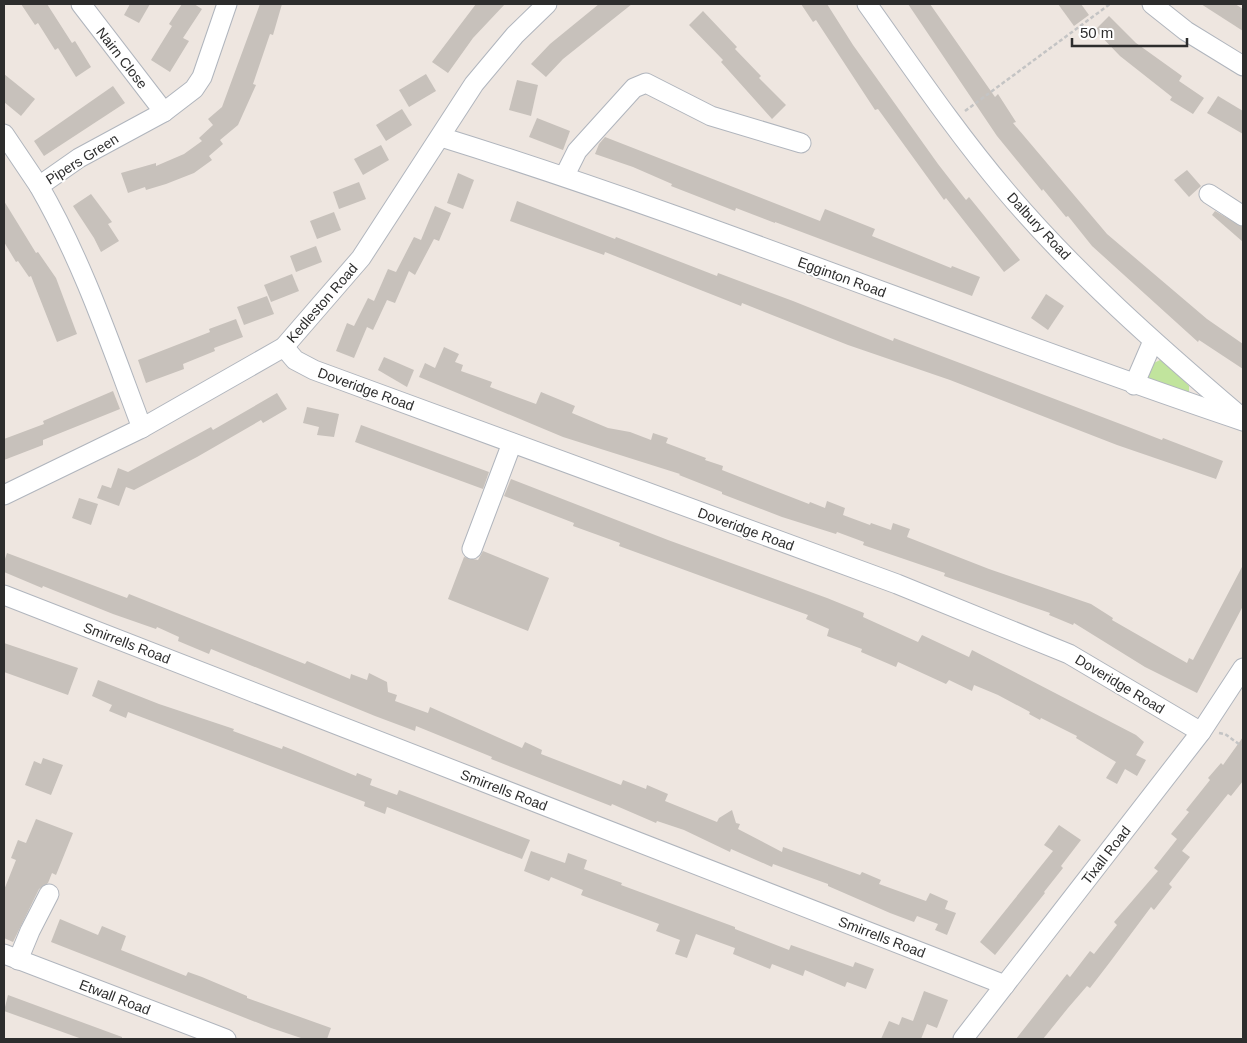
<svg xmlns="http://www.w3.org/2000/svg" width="1247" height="1043" viewBox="0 0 1247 1043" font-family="Arial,sans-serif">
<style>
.green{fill:#c1e49d}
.building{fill:#c7c1bb}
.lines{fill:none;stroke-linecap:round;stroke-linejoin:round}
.minor-casing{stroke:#b0b5bd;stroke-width:21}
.path{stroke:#c4c4c4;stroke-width:2.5;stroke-dasharray:4 2.5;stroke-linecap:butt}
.minor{stroke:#fff;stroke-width:19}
.labels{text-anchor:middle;stroke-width:4;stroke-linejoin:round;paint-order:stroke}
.street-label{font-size:14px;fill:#2d2d2d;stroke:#fff}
</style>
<rect width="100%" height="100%" fill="#eee6e0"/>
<!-- green -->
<polygon class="green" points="1162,359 1189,386 1189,392 1183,395 1149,386 1145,374 1150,365"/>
<!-- building -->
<g class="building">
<polygon points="21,4 47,4 72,43 75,41 91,67 76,77 58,48 55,50 38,23 35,25"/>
<polygon points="130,4 150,4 139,23 124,15"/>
<polygon points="182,4 194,4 202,9 183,38 189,41 170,72 151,60 172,26 169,24"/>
<polygon points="260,4 282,4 273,35 270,34 253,84 256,85 238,125 220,140 223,144 209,156 212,160 194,173 166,184 146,190 145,187 128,193 121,173 156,163 156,166 184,154 202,141 199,138 213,125 208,119 222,107"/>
<polygon points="476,4 505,4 473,38 448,73 432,62"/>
<polygon points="599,4 632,4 563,59 546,77 531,64 550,44"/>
<polygon points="801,4 827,4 853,45 938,164 966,200 969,197 1020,260 1004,272 946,198 944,200 878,109 875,110 816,20 813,22"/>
<polygon points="908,4 930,4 995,97 998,94 1016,122 1013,123 1107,234 1207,319 1243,344 1243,369 1199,340 1198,342 1092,246 1068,216 1066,217 1043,189 1042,191 997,136"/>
<polygon points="1058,4 1081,4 1089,15 1074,26"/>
<polygon points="1201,4 1235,4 1243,9 1243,31"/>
<polygon points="703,11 737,47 735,49 761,76 759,78 786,105 772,119 721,62 723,60 689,25"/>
<polygon points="1109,16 1136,43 1182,76 1179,81 1204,98 1193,114 1170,100 1172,97 1120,56 1095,30"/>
<polygon points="4,74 35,99 21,116 4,102"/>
<polygon points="426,74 436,91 409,107 399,90"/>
<polygon points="517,80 538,85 531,116 509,110"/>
<polygon points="113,86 125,103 44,156 34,141"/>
<polygon points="1218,96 1243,111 1243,134 1207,113"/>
<polygon points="402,109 412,125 386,141 376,125"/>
<polygon points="537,118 570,131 563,150 529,137"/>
<polygon points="605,137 820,221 825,209 875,229 872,236 951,268 952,266 980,277 972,296 775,222 775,223 736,208 735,211 671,186 672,184 633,167 595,154 599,144"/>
<polygon points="381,145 389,160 363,175 354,159"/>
<polygon points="1187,170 1201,186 1189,197 1174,180"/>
<polygon points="458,173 474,180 463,209 447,203"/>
<polygon points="359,182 366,199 339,209 333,192"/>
<polygon points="91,194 112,222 108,224 119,241 101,252 94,238 73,206"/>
<polygon points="4,201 36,253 38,252 56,278 77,334 57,342 31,276 29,277 18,261 16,262 4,242"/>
<polygon points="517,201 615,239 616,237 717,276 718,273 793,301 893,341 894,338 1131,428 1162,440 1163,438 1223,461 1216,479 1117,445 950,380 848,345 742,303 741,306 703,291 605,252 604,255 510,221"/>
<polygon points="435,206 451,213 439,241 434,239 415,275 409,271 395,303 387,300 373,330 367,327 354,358 336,351 347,323 354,326 368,298 374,301 388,269 396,272 414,237 421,240"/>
<polygon points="1215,211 1243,227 1243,242 1212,215"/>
<polygon points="334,212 341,230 317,239 310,221"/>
<polygon points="316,246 322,262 296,272 290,256"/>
<polygon points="292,274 299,291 271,302 264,285"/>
<polygon points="1046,294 1064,306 1048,330 1031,318"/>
<polygon points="267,296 274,314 244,325 237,307"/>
<polygon points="236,319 243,337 214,348 215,351 183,364 184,369 146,383 138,360 210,332 209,329"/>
<polygon points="444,347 459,354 455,362 463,365 461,371 492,382 490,387 536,404 541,392 575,406 572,413 608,428 630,432 651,440 653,433 668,438 666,443 706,458 705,460 723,466 722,470 809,504 810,502 825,508 827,501 845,508 843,515 870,525 871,523 891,530 893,523 910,529 907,537 989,569 1091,604 1113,618 1112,620 1187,663 1189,658 1193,660 1243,565 1243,606 1197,693 1145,667 1074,623 1073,625 1049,615 1050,613 944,576 945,573 863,545 864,542 837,532 836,534 782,517 722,494 722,492 679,475 680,474 563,437 419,377 425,363 435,368"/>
<polygon points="384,357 414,370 407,387 378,370"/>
<polygon points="113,391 120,409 43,440 43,445 4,460 4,439 44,424 43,421"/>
<polygon points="277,393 287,409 263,423 261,420 197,457 134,490 126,487 119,506 97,498 102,485 111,488 118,468 128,472 211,427 213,430"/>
<polygon points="307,407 339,414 334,437 317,435 319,427 303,423"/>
<polygon points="361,425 489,472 483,489 355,442"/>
<polygon points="511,479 668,540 827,598 864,613 863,617 918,642 922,635 969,657 972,650 1136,735 1144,742 1136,755 1146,760 1137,776 1125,769 1117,784 1106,778 1116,762 1076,738 1077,736 1041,718 1040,720 1029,714 1030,712 998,695 974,685 972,691 949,680 946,684 898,662 896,667 861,652 862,649 827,636 829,629 806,619 808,615 619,546 620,543 573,526 574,523 504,496"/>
<polygon points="79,498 98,504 91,525 72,518"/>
<polygon points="483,551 549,578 528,631 448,599 464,557 478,560"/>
<polygon points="7,553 127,598 129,594 305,664 307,661 350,679 351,674 367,680 369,673 387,682 388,692 397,695 395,701 428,713 430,707 522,748 525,742 542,750 541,754 621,785 623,780 646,789 647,785 668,794 665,801 717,822 719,818 732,810 736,823 740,824 738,829 782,852 783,847 860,875 862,872 881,880 879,884 926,901 930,893 948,901 945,909 956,913 947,935 935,930 938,924 917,916 914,922 890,913 828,886 828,884 773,864 772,867 731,849 730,852 684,830 657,821 656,823 612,804 611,806 491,759 492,757 416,726 415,731 375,716 211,649 209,654 178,641 179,637 157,627 156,629 113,614 43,586 42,588 4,572 4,562"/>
<polygon points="4,643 78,668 68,695 4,672"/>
<polygon points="98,680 159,704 234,729 233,731 282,749 283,746 298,752 356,776 357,773 372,779 370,785 397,795 399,790 530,840 522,859 387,807 385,814 364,806 365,802 128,712 126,718 109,711 112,705 92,696"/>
<polygon points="1243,737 1243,781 1231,796 1228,794 1182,851 1190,857 1169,884 1172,887 1154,910 1151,907 1110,962 1090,988 1087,986 1068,1008 1043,1039 1016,1039 1067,974 1070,977 1090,951 1094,954 1117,925 1114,922 1158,871 1154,868 1177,839 1171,834 1189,812 1186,810 1210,780 1208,778 1221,763 1223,765"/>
<polygon points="43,758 63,765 51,795 25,785 34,761 41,764"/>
<polygon points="36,819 73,833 56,875 52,873 48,883 39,889 13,942 4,938 4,890 16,860 11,858 18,840 26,843"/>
<polygon points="1059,825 1081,840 1061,866 1063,868 1044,892 1045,893 995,955 980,942 1053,851 1044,845"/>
<polygon points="531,851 565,863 568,853 587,860 584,869 622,883 621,885 735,927 735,929 789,950 791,945 853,967 855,962 874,969 866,989 847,982 845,987 805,970 803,976 772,964 770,969 733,954 735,948 696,934 687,958 675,954 680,940 656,931 659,924 581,895 583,890 551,877 549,881 524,871"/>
<polygon points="60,919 98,935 102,926 126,936 121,950 186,976 188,972 202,977 247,996 247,998 331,1028 327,1039 304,1039 271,1028 51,942"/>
<polygon points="924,991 948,1000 937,1028 927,1024 921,1039 881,1039 889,1021 899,1025 902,1017 913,1021"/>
<polygon points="8,995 122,1037 122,1039 82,1039 4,1011"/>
</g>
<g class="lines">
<defs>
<g id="minor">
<polyline points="81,4 164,112"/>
<path d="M 867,4 C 912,67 955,131 1005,190 C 1075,273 1158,346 1240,416"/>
<polyline points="1152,4 1186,31 1243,66"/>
<polyline points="4,134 39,186"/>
<path d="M 441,137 C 712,221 974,331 1243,421"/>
<polyline points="565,175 577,151 634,88 646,83 711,116 801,143"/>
<polyline points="1209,194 1243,216"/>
<polyline points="284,347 295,360 314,370 897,584 1069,654 1201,732"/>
<polyline points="1134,385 1153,341"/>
<path d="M 142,428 C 111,346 83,262 39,186 L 79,158 L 164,112 L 194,89 L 202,77 L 227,4"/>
<polyline points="4,495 142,428 284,347 361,258 474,84 515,35 547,4"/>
<polyline points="472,549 512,443"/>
<polyline points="4,595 1005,985"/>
<polyline points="4,954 226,1039"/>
<polyline points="18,960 30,931 49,894"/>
<polyline points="963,1039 1201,732 1243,668"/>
</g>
</defs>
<!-- minor casing -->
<use href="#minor" class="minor-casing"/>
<!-- path -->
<g class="path">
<polyline points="965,111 1110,4"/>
<polyline points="1219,733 1225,734 1243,747"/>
</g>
<!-- minor -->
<use href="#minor" class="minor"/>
</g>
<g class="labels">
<!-- street labels -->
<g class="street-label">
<text transform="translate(122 58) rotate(52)" y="5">Nairn Close</text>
<text transform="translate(82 159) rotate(-32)" y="5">Pipers Green</text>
<text transform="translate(1039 226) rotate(47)" y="5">Dalbury Road</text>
<text transform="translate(842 277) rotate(20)" y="5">Egginton Road</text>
<text transform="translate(322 303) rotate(-49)" y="5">Kedleston Road</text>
<text transform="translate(366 389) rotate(20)" y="5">Doveridge Road</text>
<text transform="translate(746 529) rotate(20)" y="5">Doveridge Road</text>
<text transform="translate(127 643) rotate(21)" y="5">Smirrells Road</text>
<text transform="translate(1120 684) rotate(31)" y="5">Doveridge Road</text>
<text transform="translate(504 790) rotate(21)" y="5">Smirrells Road</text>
<text transform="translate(1106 855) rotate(-52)" y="5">Tixall Road</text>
<text transform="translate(882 937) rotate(21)" y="5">Smirrells Road</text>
<text transform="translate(115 997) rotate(21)" y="5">Etwall Road</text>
</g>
</g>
<!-- border -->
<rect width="1247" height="1043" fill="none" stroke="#2d2d2d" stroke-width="10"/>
<!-- scale -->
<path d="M1072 38v8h115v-8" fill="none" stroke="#2d2d2d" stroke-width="2.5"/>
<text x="1080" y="38" font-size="15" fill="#2d2d2d" stroke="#ffffff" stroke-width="4" paint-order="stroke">50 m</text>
</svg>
